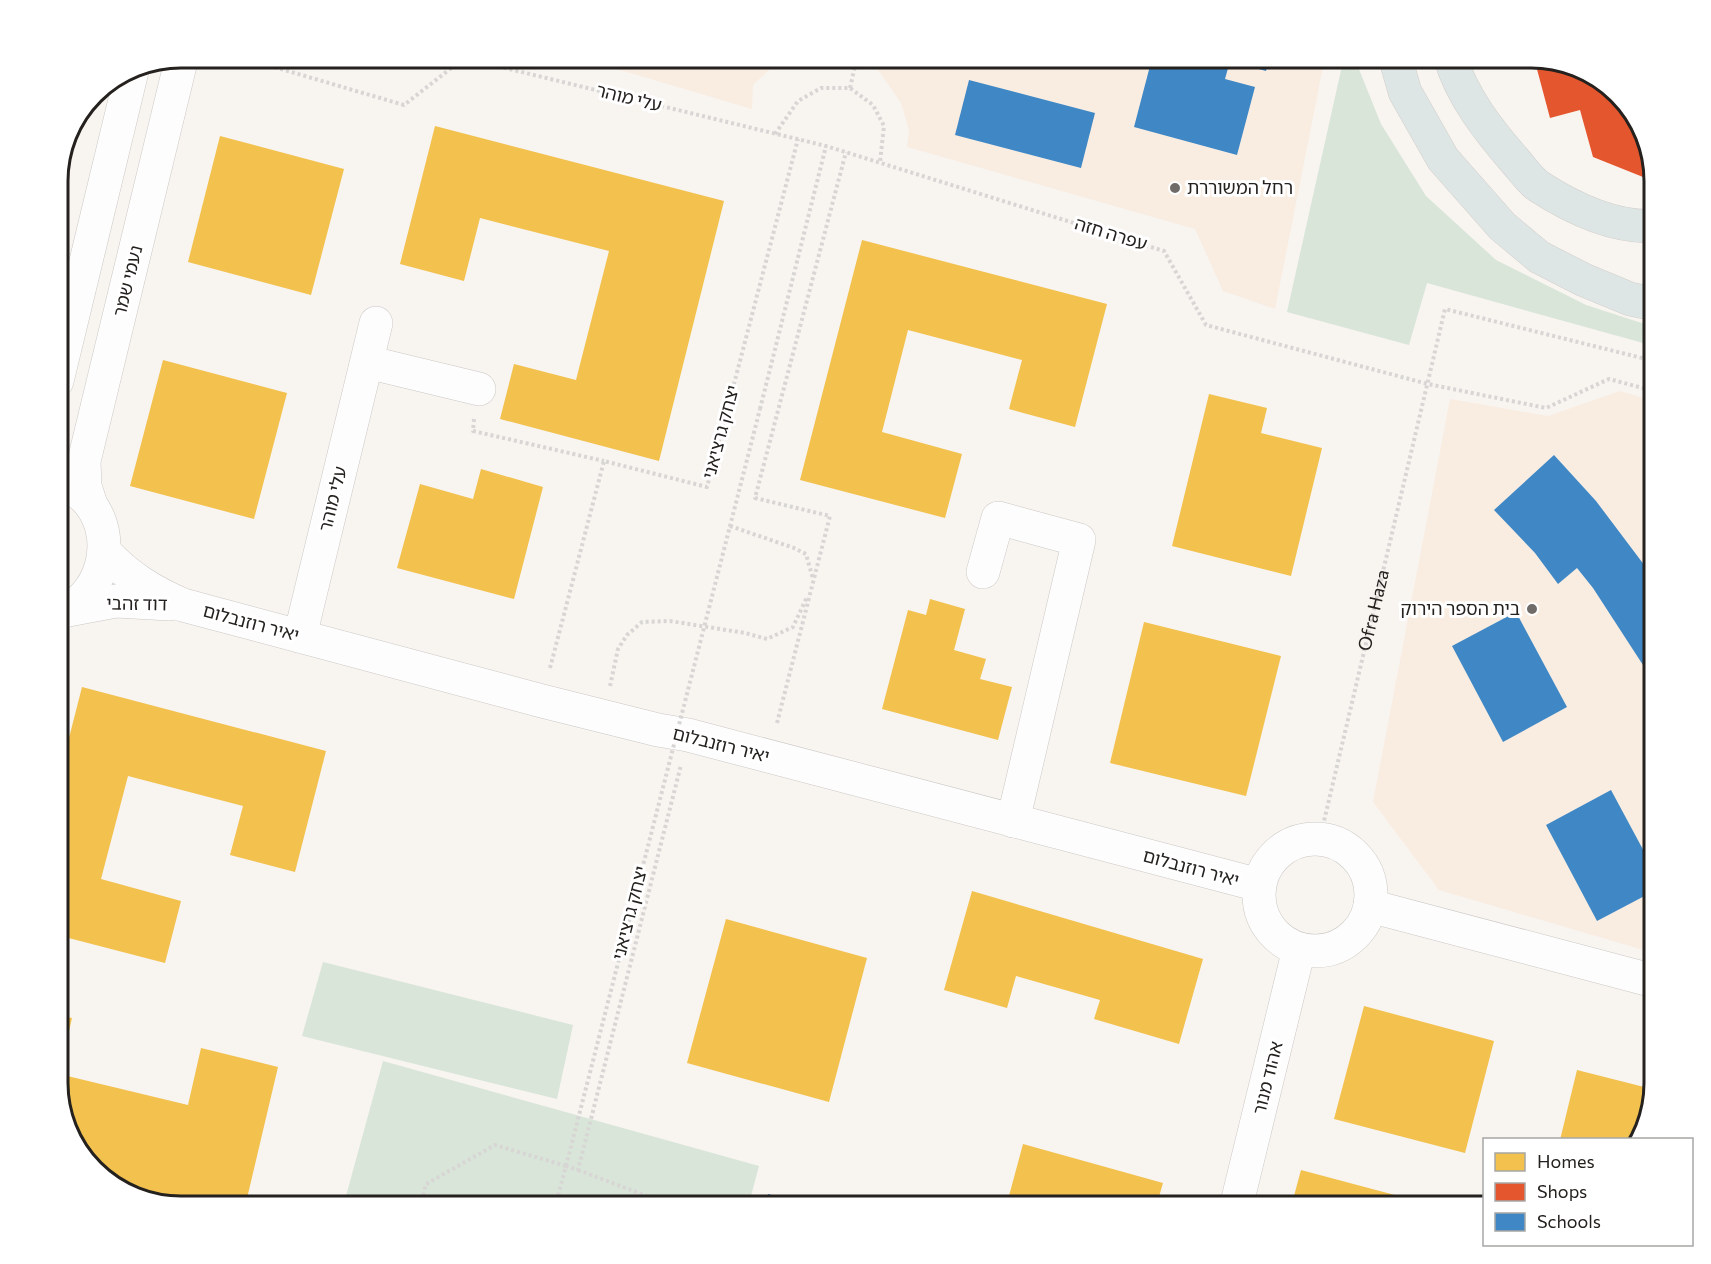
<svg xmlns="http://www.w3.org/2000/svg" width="1711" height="1264" viewBox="0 0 1711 1264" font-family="Commissioner,'Noto Sans Hebrew',sans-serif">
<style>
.education{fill:#f9ede2}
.green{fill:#d8e5d8}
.homes{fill:#f2c14e}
.shops{fill:#e4572e}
.schools{fill:#3f88c5}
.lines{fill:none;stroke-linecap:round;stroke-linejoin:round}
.minor-casing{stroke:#cbc8c5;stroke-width:34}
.major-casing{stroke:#d1cfcc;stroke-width:34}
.path{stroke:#d8d6d5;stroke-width:4;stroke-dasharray:3 3;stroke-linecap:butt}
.minor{stroke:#fefdfd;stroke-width:33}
.major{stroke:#dee6e5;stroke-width:33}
.path-bridge{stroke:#d8d6d5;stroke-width:4;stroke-dasharray:3 3;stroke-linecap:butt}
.poi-dot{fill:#6e6b68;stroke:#fff;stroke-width:2}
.labels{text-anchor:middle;stroke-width:6;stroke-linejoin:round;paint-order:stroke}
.street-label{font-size:18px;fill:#24211e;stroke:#fff}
.poi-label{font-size:18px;fill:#24211e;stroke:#fff;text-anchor:start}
.rim{fill:none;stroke:#24211e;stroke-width:3}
</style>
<rect width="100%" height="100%" fill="#f8f4f0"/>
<!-- education -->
<g class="education">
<polygon points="576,57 783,57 753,85 752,109"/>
<polygon points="869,57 1325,57 1275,309 1223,291 1195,229 907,147 909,130 901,103"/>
<polygon points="1620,391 1654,401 1654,953 1439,890 1373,802 1450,399 1548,416"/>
</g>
<!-- green -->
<g class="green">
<polygon points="1344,57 1354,57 1381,124 1426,196 1496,260 1586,305 1654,327 1654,346 1427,283 1409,345 1287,312"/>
<polygon points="323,962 573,1025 557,1099 302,1036"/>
<polygon points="383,1061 759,1166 748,1207 343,1207"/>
</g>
<!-- homes -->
<g class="homes">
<polygon points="435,126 724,201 659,461 500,419 514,364 576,380 609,251 480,218 464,281 400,264"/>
<polygon points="220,136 344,169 311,295 188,262"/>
<polygon points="862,240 1107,304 1075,427 1009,409 1022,360 908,330 882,432 962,454 945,518 800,480"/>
<polygon points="163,360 287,393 254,519 130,486"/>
<polygon points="1209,394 1267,408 1261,433 1322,448 1291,576 1172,546"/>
<polygon points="481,469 543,487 514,599 397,568 420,484 473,499"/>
<polygon points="930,599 965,609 954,650 986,659 980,679 1012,687 998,740 882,709 908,610 926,615"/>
<polygon points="1144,622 1281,656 1246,796 1110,763"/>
<polygon points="82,687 326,751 295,872 230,855 243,806 128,776 101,879 181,901 165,963 57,935 57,785"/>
<polygon points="972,891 1203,959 1179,1044 1094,1019 1100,1000 1016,976 1007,1008 944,990"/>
<polygon points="726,919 867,958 829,1102 687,1063"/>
<polygon points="1364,1006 1494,1041 1465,1153 1334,1119"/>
<polygon points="57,1015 72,1018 59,1074 188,1105 201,1048 278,1067 245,1207 212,1207 105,1181 70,1138 57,1091"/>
<polygon points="1577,1070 1652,1089 1635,1140 1560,1140"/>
<polygon points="1023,1144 1163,1183 1156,1207 1006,1207"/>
<polygon points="1301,1170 1436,1206 1436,1207 1291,1207"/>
</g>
<!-- shops -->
<polygon class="shops" points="1534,58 1605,82 1641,126 1653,174 1643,177 1593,157 1580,110 1550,118"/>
<!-- schools -->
<g class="schools">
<polygon points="1134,57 1270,57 1266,71 1230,61 1225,79 1255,87 1237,155 1134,127 1151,62"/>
<polygon points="969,80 1095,113 1081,168 955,135"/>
<polygon points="1554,455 1596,501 1654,578 1654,682 1593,588 1577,568 1558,584 1535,553 1494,510"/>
<polygon points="1516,612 1567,707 1503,742 1452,646"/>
<polygon points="1611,790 1654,870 1654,891 1597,921 1546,825"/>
<polygon points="768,1194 813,1206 813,1207 765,1207"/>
</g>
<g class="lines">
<defs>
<g id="minor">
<polyline points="367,362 479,389"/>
<polyline points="57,381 133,67"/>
<polyline points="91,505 85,486 84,461 182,57"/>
<path d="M 105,552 C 128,577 153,592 183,605 L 542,701 L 658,730 L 688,735 L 1259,885"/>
<polyline points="983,572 998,518 1079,540 1013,821"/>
<polyline points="68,610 116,601 170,604"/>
<path d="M 57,614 C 101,599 118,543 91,505 C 83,494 70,486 57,481"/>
<polyline points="300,636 376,323"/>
<circle cx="1315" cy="895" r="56"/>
<polyline points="1370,906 1654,981"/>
<polyline points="1236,1207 1299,949"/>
</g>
<g id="major">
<polyline points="1395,57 1405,92 1443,159 1502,226 1539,257 1584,280 1630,299 1654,304"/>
<path d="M 1450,57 C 1462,97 1489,131 1516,162 C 1523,170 1530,180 1538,186 C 1572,208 1613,228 1654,226"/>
</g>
</defs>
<!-- minor casing -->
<use href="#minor" class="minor-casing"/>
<!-- major casing -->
<use href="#major" class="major-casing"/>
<!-- path -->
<g class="path">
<polyline points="240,57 404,105 464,58 826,146 1164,251 1206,325 1428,384 1546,408 1609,379 1654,391"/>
<polyline points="850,88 857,57"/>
<polyline points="775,134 798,101 821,88 850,88 873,105 884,126 880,162"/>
<polyline points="760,409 826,146"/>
<polyline points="474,419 473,431 604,461"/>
<polyline points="730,526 794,548 806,554 813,579"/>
<polyline points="550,668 604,461 707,487 798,139"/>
<polyline points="610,686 618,649 627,635 642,622 670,621 745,633 767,639 793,627 807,597"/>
<polyline points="777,723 830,516 755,498 846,152"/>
<path id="s1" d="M 1320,838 L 1445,309 L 1654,361"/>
<polyline points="578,1170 652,1198 656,1207"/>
<polyline points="420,1207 426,1184 495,1145 566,1166"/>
<polyline points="555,1207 566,1166 578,1170 681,765"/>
</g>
<!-- minor -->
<use href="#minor" class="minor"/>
<!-- major -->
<use href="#major" class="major"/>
<!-- path-bridge -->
<polyline class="path-bridge" points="566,1166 760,409"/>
</g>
<!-- markers -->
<g class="poi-dot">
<circle cx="1175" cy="188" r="6"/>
<circle cx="1532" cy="609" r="6"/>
</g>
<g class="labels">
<!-- street labels -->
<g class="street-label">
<text transform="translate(629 98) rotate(14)" y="6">עלי מוהר</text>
<text transform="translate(1111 234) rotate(17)" y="6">עפרה חזה</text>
<text transform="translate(128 281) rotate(-76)" y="6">נעמי שמר</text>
<text transform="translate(721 432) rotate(-75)" y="6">יצחק גרציאני</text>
<text transform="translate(333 499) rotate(-76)" y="6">עלי מוהר</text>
<text transform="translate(137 604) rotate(1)" y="6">דוד זהבי</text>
<text dy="6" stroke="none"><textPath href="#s1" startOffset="234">Ofra Haza</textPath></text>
<text transform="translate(251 623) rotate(15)" y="6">יאיר רוזנבלום</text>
<text transform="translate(721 745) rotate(14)" y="6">יאיר רוזנבלום</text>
<text transform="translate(1191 868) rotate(15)" y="6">יאיר רוזנבלום</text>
<text transform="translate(630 913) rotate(-76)" y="6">יצחק גרציאני</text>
<text transform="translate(1268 1078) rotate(-76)" y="6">אהוד מנור</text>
</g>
<!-- poi labels -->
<g class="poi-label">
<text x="1187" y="194">רחל המשוררת</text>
<text x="1520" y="615" text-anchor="end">בית הספר הירוק</text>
</g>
</g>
<!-- crop -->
<path d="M0 0H1711V1264H0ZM181 68H1531A113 113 0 0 1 1644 181V1083A113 113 0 0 1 1531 1196H181A113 113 0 0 1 68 1083V181A113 113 0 0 1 181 68Z" fill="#fff" fill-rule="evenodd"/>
<path class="rim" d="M181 68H1531A113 113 0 0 1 1644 181V1083A113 113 0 0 1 1531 1196H181A113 113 0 0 1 68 1083V181A113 113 0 0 1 181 68Z"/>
<!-- legend -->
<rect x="1483" y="1138" width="210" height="108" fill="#ffffff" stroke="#a7a6a5" stroke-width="1.5"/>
<rect x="1495" y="1153" width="30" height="18" fill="#f2c14e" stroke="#a7a6a5" stroke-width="1.5"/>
<text x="1537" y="1168" font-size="18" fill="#24211e">Homes</text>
<rect x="1495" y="1183" width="30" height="18" fill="#e4572e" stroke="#a7a6a5" stroke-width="1.5"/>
<text x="1537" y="1198" font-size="18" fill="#24211e">Shops</text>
<rect x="1495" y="1213" width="30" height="18" fill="#3f88c5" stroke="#a7a6a5" stroke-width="1.5"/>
<text x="1537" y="1228" font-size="18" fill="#24211e">Schools</text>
</svg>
